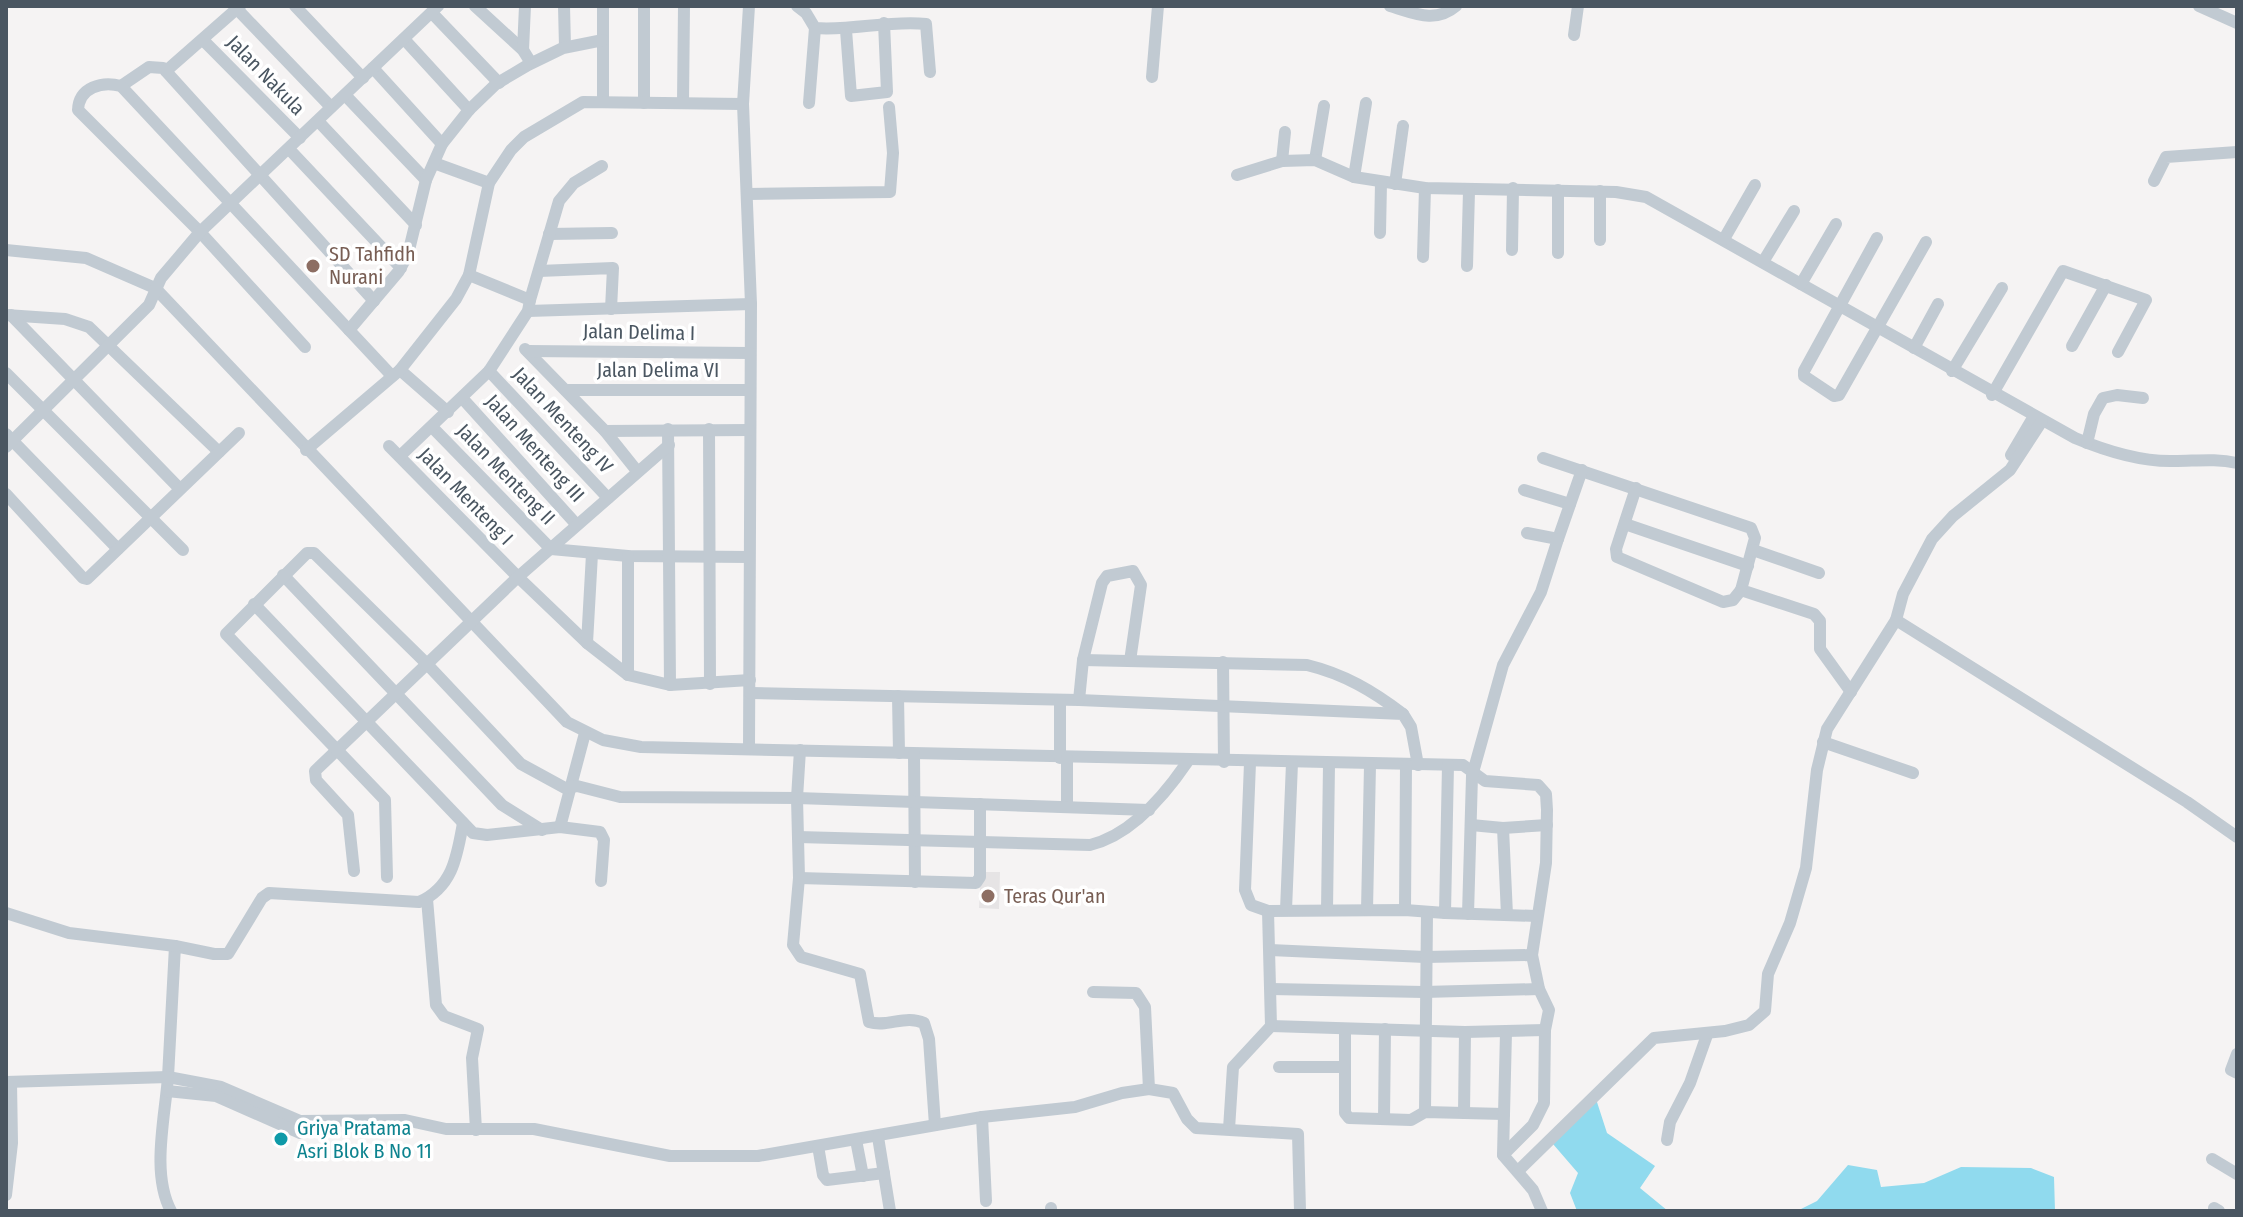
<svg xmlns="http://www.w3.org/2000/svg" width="2243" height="1217" viewBox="0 0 2243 1217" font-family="'Fira Sans Condensed',sans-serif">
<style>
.education{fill:#e6e4e5}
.water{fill:#90daee}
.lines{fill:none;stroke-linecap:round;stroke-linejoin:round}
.minor{stroke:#c1cad2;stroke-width:12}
.education-dot{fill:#8d6e63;stroke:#fff;stroke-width:3}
.culture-dot{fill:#0f9aa8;stroke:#fff;stroke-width:3}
.labels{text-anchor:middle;stroke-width:7;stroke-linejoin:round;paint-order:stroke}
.street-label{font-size:20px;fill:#4a5661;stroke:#fff}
.education-label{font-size:20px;fill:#785e54;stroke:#fff;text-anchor:start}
.culture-label{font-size:20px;fill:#0d838f;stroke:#fff;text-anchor:start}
</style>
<rect width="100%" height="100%" fill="#f5f3f3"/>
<!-- education -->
<polygon class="education" points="981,872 1000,872 999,909 979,908"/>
<!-- water -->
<g class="water">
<polygon points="1596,1099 1607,1133 1655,1166 1640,1188 1668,1211 1577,1211 1570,1193 1578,1173 1553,1144"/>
<polygon points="1848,1165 1877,1170 1881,1187 1924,1183 1961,1167 2031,1168 2054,1177 2055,1211 1797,1211 1817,1201"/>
</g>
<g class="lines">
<!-- minor -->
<g class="minor">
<polyline points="295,6 363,78"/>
<polyline points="475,6 523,50 531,63"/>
<polyline points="564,6 565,47"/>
<polyline points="644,6 644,103"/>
<path d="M 797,6 L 806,13 L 815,28 C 852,31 889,20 926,24 L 930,72"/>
<path d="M 1390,6 C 1414,13 1435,24 1456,6"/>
<polyline points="2199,6 2237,23"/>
<polyline points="237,9 331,107"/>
<polyline points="432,13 499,83"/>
<polyline points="846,30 851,96 887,92 884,23"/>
<polyline points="1574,35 1578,6"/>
<polyline points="404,39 469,110"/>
<polyline points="204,41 300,138"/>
<polyline points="523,50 525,6"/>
<polyline points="373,68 442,144"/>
<polyline points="166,71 240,6"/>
<polyline points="1152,77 1158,6"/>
<polyline points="121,86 149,67 163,68 374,301"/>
<polyline points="345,95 426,180"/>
<polyline points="603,102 603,6"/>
<polyline points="683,102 684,6"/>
<polyline points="809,103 815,28"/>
<polyline points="743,104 751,304"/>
<polyline points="318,121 416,225"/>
<polyline points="289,149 401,268"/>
<polyline points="1315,160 1324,106"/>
<polyline points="1282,161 1285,132"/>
<polyline points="434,163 489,183"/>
<path d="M 1237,175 L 1282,161 L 1315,160 L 1354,177 L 1425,188 L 1616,192 L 1646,197 L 2075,438 C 2106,451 2140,462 2174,461 C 2196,461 2215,458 2237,463"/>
<polyline points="1354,177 1366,103"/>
<polyline points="2154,181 2166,157 2237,152"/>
<polyline points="1395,184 1403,126"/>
<polyline points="748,194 890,192 893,153 889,107"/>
<polyline points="1380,233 1381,183"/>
<polyline points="549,234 612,233"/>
<polyline points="1877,238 1804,371 1804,376 1834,396 1839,395 1926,242"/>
<polyline points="1724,239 1755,185"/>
<polyline points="1600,240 1600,191"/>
<polyline points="6,250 86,258 155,288 567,722 603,740 641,747 1463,765 1485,781 1538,785 1546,794 1547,810 1546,863 1532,955 1539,989 1549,1010 1545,1030 1544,1103 1533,1125 1503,1155 1533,1190 1542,1211"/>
<polyline points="1512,250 1513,188"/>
<polyline points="1558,253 1558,190"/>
<polyline points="1423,257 1425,188"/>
<polyline points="1763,262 1794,211"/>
<polyline points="1467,266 1469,191"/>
<polyline points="539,271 613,268 611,309"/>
<polyline points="1801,284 1836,224"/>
<polyline points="530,300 559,201 574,183 602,166"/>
<polyline points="528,311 751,304 749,748"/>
<polyline points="6,315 65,319 89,327 219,452"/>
<polyline points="11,315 180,489"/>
<polyline points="2072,346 2106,285"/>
<path d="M 305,347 L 200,232 L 78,110 C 79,87 102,81 121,86 L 349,330"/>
<polyline points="1914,348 1938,304"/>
<polyline points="525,349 605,431 637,471"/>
<polyline points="528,351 750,353"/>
<polyline points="400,370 448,412"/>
<polyline points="489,371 608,498"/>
<polyline points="1952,371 2002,288"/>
<polyline points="6,373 183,550"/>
<polyline points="392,376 349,330 399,271 408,254 426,180 442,144 469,110 496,84 528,65 563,48 603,40"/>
<polyline points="566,390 750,390"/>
<polyline points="1992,395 2063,271 2146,300 2118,352"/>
<polyline points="463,399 576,524"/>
<polyline points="433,428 551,549 628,556 749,557"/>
<polyline points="668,429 670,685"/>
<polyline points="709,429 710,684"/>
<polyline points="605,431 749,430"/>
<polyline points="6,434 118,549"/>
<polyline points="2087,443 2094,414 2103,398 2117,395 2143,398"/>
<polyline points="389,446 518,577 587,643 628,675 670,685 750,680"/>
<polyline points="6,447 149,305 161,278 200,232 438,6"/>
<polyline points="306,450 400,370 456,299 469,275 489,183 511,150 524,137 583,102 743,104 749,6"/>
<polyline points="2011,455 2034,416"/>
<polyline points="400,456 489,371 528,311 530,300 469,275"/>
<polyline points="1543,458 1751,528 1755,538 1741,590 1814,614 1820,621 1820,649 1851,692"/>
<polyline points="1636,488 1616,549 1617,557 1723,602 1733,600 1741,590"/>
<polyline points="1524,490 1570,504"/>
<polyline points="6,494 83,578 87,579 239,433"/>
<polyline points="1625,524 1748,566"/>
<polyline points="1527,533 1558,539 1582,470"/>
<polyline points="1753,550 1819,573"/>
<polyline points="283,575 502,805 542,830"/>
<polyline points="254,604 473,833 487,835 560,827 600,832 604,840 601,881"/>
<polyline points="1896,620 2187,802 2237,837"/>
<polyline points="587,643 592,554"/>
<path d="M 1083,660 L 1307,665 C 1344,674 1373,691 1403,714"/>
<polyline points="1223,662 1224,762"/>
<polyline points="628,675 628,556"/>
<polyline points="750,693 1079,700 1403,714 1411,727 1418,765"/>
<polyline points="898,696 899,753"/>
<polyline points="1079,700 1083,660 1102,583 1107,576 1133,571 1141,585 1130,661"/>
<polyline points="1823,742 1913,773"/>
<path d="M 800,750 L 797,798 L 799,878 L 793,945 L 801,957 L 860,974 L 869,1022 C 888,1028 905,1014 924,1023 L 929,1039 L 935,1125"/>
<polyline points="914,754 915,882"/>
<polyline points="1060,758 1060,701"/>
<polyline points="1067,758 1067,806"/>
<polyline points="1250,763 1245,890 1251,905 1268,911 1405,910 1445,913 1448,765"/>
<path d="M 463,823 C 457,856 453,887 419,902 L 269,893 L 262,898 L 228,954 L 214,954 L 175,946 L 168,1077 L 221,1087 L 300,1121 L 405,1120 L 446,1129 L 534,1129 L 670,1156 L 758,1156 L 982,1117 L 1075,1107 L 1122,1093 L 1149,1089 L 1173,1093 L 1187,1119 L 1196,1128 L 1298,1134 L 1300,1211"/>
<polyline points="1471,825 1503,828 1547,825"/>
<polyline points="560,827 585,733"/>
<polyline points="1503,828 1507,915"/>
<path d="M 798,837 L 1090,845 C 1132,835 1165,795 1188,761"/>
<polyline points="354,871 348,815 316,780 315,771 518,577 669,445"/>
<polyline points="387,877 385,800 226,634 307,553 314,553 426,663 521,764 565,788 577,786 620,797 797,798 1149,810"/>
<polyline points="799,878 976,883 980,877 980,804"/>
<polyline points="427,899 436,1005 444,1016 478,1029 472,1058 476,1130"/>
<polyline points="1286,910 1292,763"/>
<polyline points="1327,910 1329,764"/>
<polyline points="1367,910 1370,765"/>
<polyline points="1405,910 1406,765"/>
<polyline points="6,913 69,933 175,946"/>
<polyline points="1445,913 1536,916"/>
<polyline points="1468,914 1472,776 1503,665 1541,592 1558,539"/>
<polyline points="1270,950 1425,957 1532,955"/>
<polyline points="1271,989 1424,992 1539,989"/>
<polyline points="1093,992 1136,993 1145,1007 1149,1089"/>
<polyline points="1271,1026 1465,1032 1545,1030"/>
<polyline points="1345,1029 1345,1113 1349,1118 1411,1120 1425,1112 1504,1114"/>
<polyline points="2237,1054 2231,1070 2237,1073"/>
<polyline points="1279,1067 1344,1067"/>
<path d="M 6,1082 L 168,1077 C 165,1117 151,1174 171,1211"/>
<polyline points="167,1091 216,1096 300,1133"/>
<polyline points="1425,1112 1427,914"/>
<polyline points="1464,1113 1465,1032"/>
<polyline points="982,1117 986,1201"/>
<polyline points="1384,1119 1385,1029"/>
<polyline points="1229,1129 1233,1067 1271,1026 1268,911"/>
<polyline points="878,1137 890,1211"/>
<polyline points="856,1140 863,1176"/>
<polyline points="1667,1140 1670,1122 1690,1083 1707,1035"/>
<polyline points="818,1146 823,1175 827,1180 884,1173"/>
<polyline points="1503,1155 1506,1032"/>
<polyline points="2212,1159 2237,1174"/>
<polyline points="1518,1171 1654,1038 1725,1031 1749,1025 1765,1011 1768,974 1790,923 1806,868 1817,770 1827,729 1896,620 1903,594 1932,539 1953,516 2010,470 2042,421"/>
<polyline points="6,1195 12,1143 11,1082"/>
<polyline points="1051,1208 1051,1211"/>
<polyline points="2214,1208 2219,1211"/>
</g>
</g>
<!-- markers -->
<g class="education-dot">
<circle cx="313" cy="266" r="8"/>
<circle cx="988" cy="896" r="8"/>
</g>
<circle class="culture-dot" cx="281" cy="1139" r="8"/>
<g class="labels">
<!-- street labels -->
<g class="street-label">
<text transform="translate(266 75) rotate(46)" y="7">Jalan Nakula</text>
<text transform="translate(639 332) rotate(1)" y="7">Jalan Delima I</text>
<text x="658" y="377">Jalan Delima VI</text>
<text transform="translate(563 420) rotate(47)" y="7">Jalan Menteng IV</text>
<text transform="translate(535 448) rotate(48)" y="7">Jalan Menteng III</text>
<text transform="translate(506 474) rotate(46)" y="7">Jalan Menteng II</text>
<text transform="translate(466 496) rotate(46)" y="7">Jalan Menteng I</text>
</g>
<!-- education labels -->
<g class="education-label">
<text x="329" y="261">SD Tahfidh<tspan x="329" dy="23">Nurani</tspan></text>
<text x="1004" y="903">Teras Qur'an</text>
</g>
<!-- culture labels -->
<g class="culture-label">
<text x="297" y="1135">Griya Pratama<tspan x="297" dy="23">Asri Blok B No 11</tspan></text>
</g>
</g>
<!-- border -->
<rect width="2243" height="1217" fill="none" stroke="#4a5661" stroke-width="16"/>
</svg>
